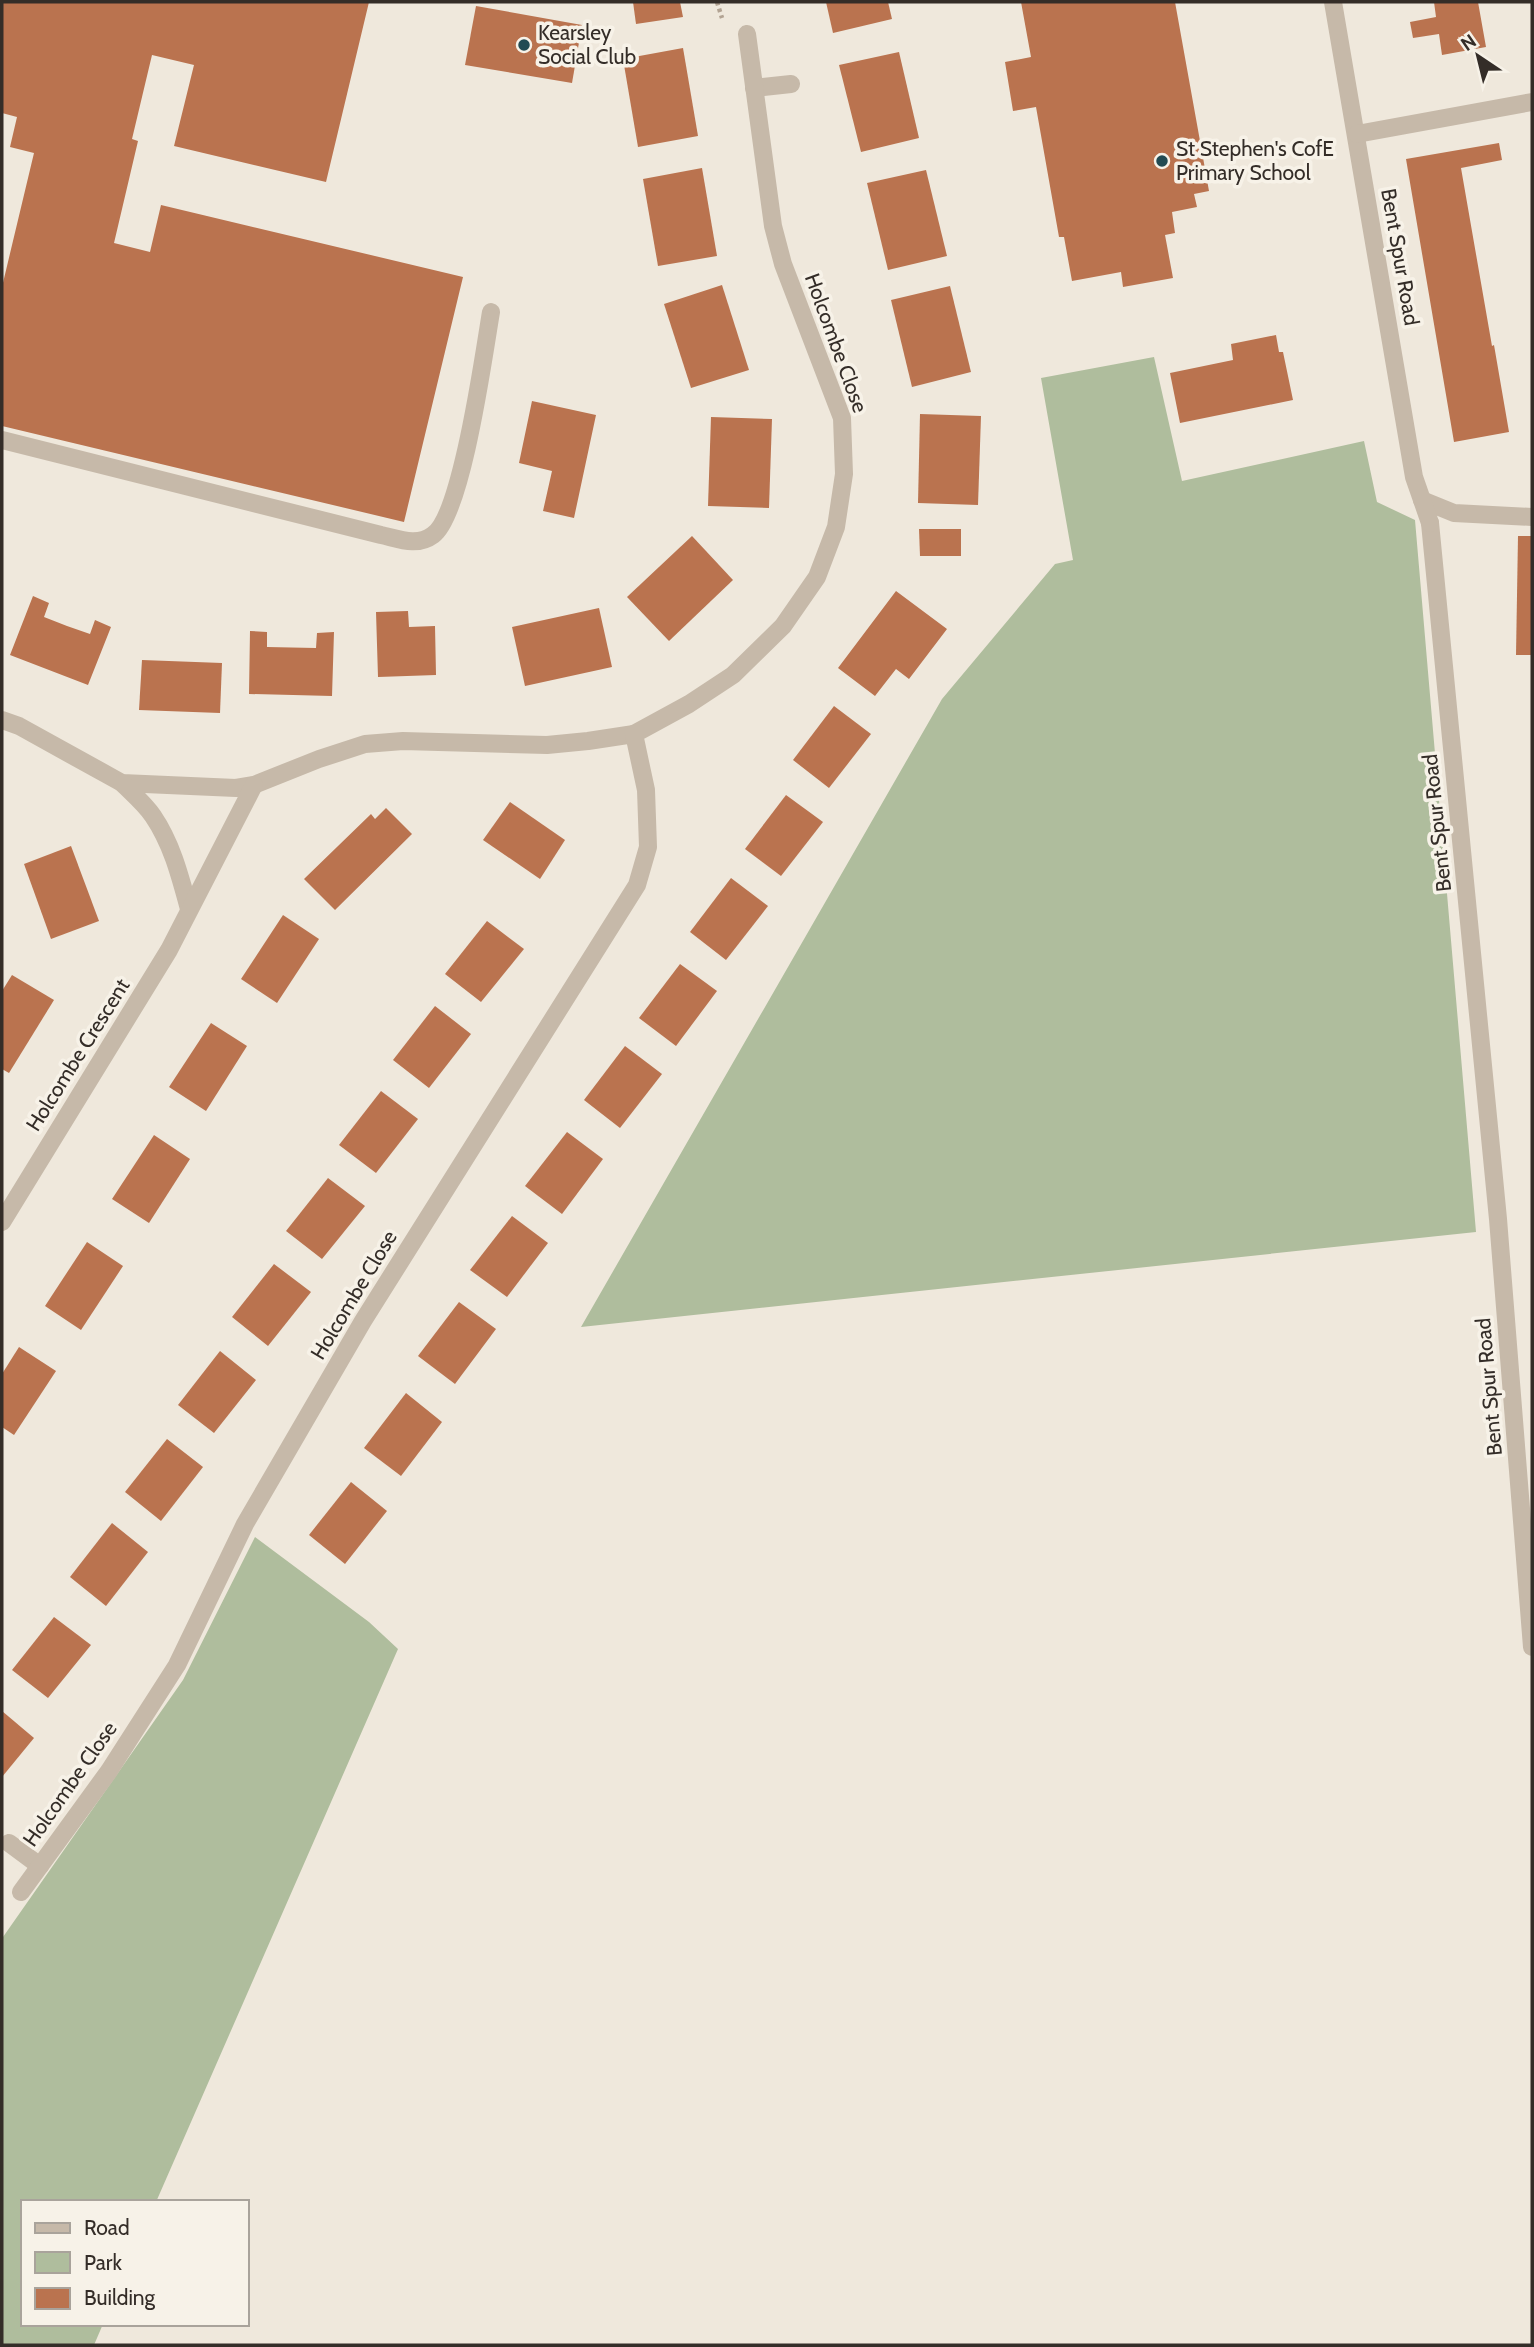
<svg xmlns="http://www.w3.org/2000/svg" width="1534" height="2347" viewBox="0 0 1534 2347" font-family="Cabin,sans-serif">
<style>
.green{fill:#afbd9d}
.building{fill:#ba734f}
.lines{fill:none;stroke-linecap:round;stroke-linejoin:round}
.path{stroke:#b2a393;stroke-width:4.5;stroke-dasharray:3.5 3.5;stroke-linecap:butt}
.service{stroke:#c6b9a9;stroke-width:18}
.minor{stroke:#c6b9a9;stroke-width:18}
.poi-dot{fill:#224a52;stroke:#f7f2e8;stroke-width:2.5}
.labels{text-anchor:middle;stroke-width:7;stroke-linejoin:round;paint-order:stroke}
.poi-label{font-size:21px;fill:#342d28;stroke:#f7f2e8;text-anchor:start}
.street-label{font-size:21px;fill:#342d28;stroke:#f7f2e8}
</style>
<rect width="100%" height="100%" fill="#efe8dc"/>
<!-- green -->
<g class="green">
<polygon points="1154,357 1182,481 1364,441 1377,502 1415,520 1476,1232 581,1327 942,699 1055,564 1073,560 1041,378"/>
<polygon points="255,1537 369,1622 398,1649 156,2202 23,2202 23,2324 103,2324 94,2345 2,2345 2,1937 3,1937 183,1680"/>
</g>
<!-- building -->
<g class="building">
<polygon points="2,2 369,2 326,182 174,146 194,65 152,55 132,139 138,141 114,243 150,252 161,205 463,277 404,522 2,426 2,287 34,153 10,147 17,117 2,113"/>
<polygon points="633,2 680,2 683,17 636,24"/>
<polygon points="826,2 888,2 892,19 833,33"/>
<polygon points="1021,2 1175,2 1209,191 1194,194 1197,207 1172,212 1175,233 1165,235 1173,278 1123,287 1121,272 1072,281 1064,237 1059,237 1036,107 1013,111 1005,62 1031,57"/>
<polygon points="1434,2 1478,2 1486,47 1442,55 1439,34 1413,38 1410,22 1436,17"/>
<polygon points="476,6 582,25 572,83 465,65"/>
<polygon points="683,48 698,136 638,147 623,59"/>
<polygon points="899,52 919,138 861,152 839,65"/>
<polygon points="1499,143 1502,160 1461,168 1492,346 1494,345 1509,432 1454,442 1406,159"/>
<polygon points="702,168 717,256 658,266 643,179"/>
<polygon points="926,170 947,256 888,270 867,183"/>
<polygon points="722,285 749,370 691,388 664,304"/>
<polygon points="950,286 971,372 912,387 891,300"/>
<polygon points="1276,335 1279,352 1283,352 1293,400 1180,423 1170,373 1233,360 1231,344"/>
<polygon points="532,401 596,415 574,518 543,511 552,471 519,463"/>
<polygon points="920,414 981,416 978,505 918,503"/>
<polygon points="711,417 772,419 769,508 708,506"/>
<polygon points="919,529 961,529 961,556 920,556"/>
<polygon points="692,536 733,580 669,641 627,597"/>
<polygon points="1518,536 1532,536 1532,655 1516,655"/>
<polygon points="896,591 947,629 909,679 896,669 875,696 838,668"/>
<polygon points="33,596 49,603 44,617 67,626 90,634 95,620 111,627 88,685 10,655"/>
<polygon points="599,608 612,667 525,686 512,627"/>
<polygon points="408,611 409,627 435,626 436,675 378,677 376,612"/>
<polygon points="250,631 267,632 267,647 316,648 317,633 334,632 332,696 249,694"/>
<polygon points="142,660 222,663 220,713 139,710"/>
<polygon points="834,706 871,734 829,788 793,760"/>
<polygon points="786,795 823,822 781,876 745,849"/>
<polygon points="510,802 565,840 540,879 483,840"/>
<polygon points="386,808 412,834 335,910 304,879 371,814 375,819"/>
<polygon points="71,846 99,921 51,939 24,864"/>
<polygon points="731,878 768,906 726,960 690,932"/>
<polygon points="283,915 319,939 277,1003 241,979"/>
<polygon points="487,921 524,949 481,1002 445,974"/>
<polygon points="680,964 717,991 676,1046 639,1018"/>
<polygon points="12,975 54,1000 9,1073 2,1069 2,991"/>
<polygon points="435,1006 471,1034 429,1088 393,1060"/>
<polygon points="211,1023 247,1046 206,1111 169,1087"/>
<polygon points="625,1046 662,1074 620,1128 584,1100"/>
<polygon points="381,1091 418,1119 376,1173 339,1145"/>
<polygon points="567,1132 603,1159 562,1214 525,1186"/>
<polygon points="154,1135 190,1159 149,1223 112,1199"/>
<polygon points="328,1178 365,1206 322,1259 286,1231"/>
<polygon points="512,1216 548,1243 507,1297 470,1270"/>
<polygon points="87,1242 123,1266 81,1330 45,1306"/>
<polygon points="274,1264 311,1292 268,1346 232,1317"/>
<polygon points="459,1302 496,1329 455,1384 418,1356"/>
<polygon points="19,1347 56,1371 14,1435 2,1427 2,1374"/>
<polygon points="220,1351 256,1380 214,1433 178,1405"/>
<polygon points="406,1393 442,1422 401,1476 364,1448"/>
<polygon points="167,1439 203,1467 161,1521 125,1492"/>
<polygon points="351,1482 387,1511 345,1564 309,1535"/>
<polygon points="112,1523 148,1552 106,1606 70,1577"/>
<polygon points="54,1617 91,1645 48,1698 12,1670"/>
<polygon points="2,1711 34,1738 2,1777"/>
</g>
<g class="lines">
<!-- path -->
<polyline class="path" points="717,2 722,18"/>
<!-- service -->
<g class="service">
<path d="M 2,440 L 381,535 C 399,539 417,547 433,535 C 462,515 484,353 491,312"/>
<polyline points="1422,500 1454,513 1532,517"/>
<polyline points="1430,523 1498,1219 1532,1647"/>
</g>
<!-- minor -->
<g class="minor">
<polyline points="1333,2 1414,477 1430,523"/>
<polyline points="754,88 791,84"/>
<polyline points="1357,134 1532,102"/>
<polyline points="2,720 19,726 122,783 236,788 254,785 319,759 365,744 403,741 547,745 588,741 634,734"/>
<path d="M 122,783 C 132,793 145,804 153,816 C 172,844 180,876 189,909"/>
<polyline points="2,1222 169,950 254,785"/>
<polyline points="9,1843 40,1866"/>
<polyline points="21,1892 109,1771 177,1665 245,1524 363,1321 637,885 648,847 646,790 634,734 689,704 733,675 783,626 817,577 836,527 844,474 842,418 783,264 773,226 747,34"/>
</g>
</g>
<!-- markers -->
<g class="poi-dot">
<circle cx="524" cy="45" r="7"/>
<circle cx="1162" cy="161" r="7"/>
</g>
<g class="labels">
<!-- poi labels -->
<g class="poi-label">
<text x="538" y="40">Kearsley<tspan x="538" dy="24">Social Club</tspan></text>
<text x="1176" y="156">St Stephen's CofE<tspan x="1176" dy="24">Primary School</tspan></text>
</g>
<!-- street labels -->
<g class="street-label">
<text transform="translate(1400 257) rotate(80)" y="7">Bent Spur Road</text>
<text transform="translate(836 343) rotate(70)" y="7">Holcombe Close</text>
<text transform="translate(1437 823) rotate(-96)" y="7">Bent Spur Road</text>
<text transform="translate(78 1055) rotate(-58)" y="7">Holcombe Crescent</text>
<text transform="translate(354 1295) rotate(-59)" y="7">Holcombe Close</text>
<text transform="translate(1489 1387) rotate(-95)" y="7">Bent Spur Road</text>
<text transform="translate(70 1784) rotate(-55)" y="7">Holcombe Close</text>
</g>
</g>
<!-- border -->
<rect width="1534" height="2347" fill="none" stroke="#342d28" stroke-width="7"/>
<!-- legend -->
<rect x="21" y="2200" width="228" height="126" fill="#f7f2e8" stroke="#a9a39b" stroke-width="2"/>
<rect x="35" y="2223" width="35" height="10" fill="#c6b9a9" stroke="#a9a39b" stroke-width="2"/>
<text x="84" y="2235" font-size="21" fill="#342d28">Road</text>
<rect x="35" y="2252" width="35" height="21" fill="#afbd9d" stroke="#a9a39b" stroke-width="2"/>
<text x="84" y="2270" font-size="21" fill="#342d28">Park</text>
<rect x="35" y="2288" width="35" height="21" fill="#ba734f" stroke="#a9a39b" stroke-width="2"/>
<text x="84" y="2305" font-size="21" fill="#342d28">Building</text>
<!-- north arrow -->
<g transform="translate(1478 56) rotate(325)" stroke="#f7f2e8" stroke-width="5" paint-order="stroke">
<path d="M0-5L12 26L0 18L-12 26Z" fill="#342d28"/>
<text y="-10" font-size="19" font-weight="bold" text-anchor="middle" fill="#342d28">N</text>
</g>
</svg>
